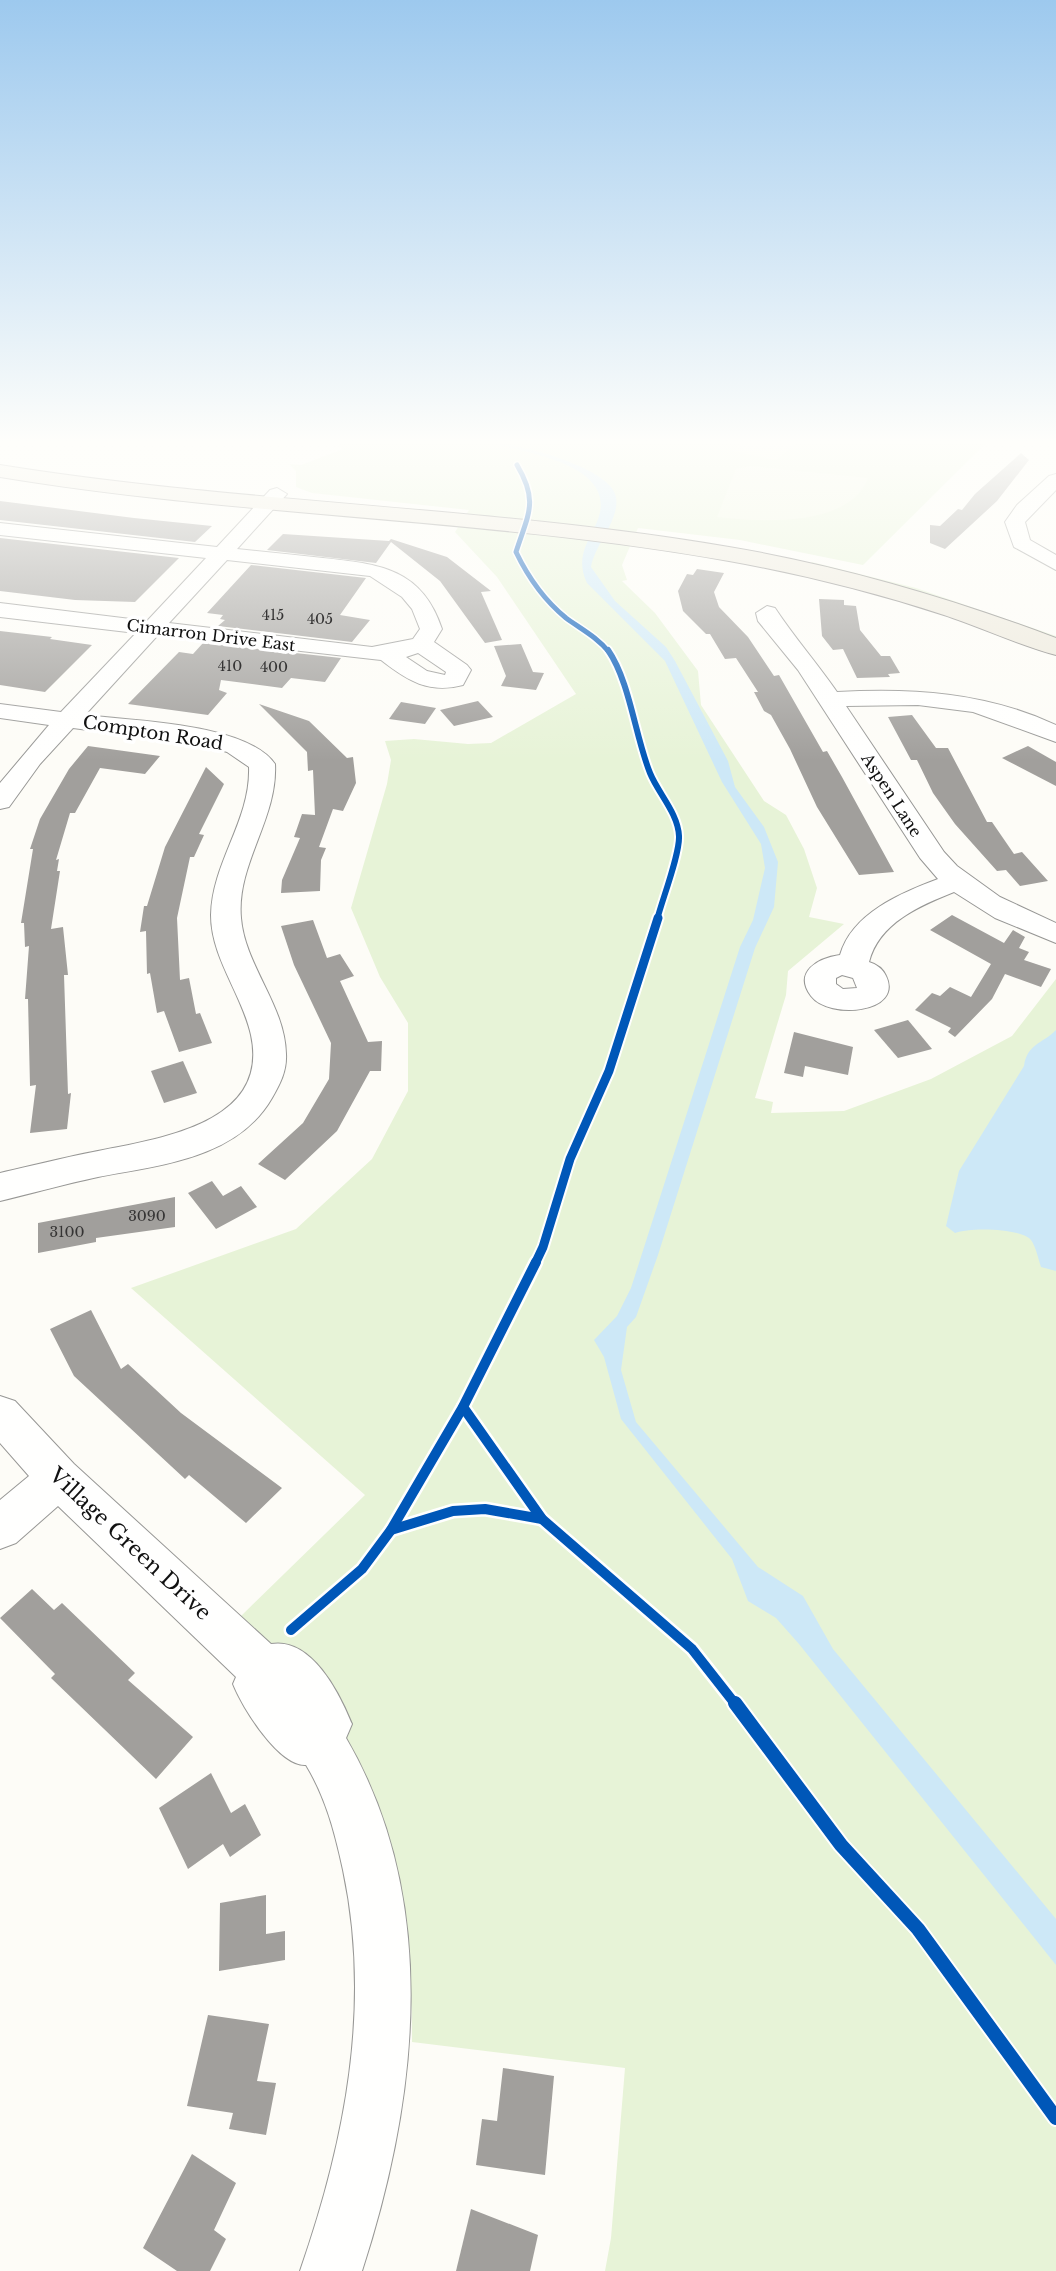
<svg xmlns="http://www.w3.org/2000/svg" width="1056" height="2271" viewBox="0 0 1056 2271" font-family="'Libre Baskerville',serif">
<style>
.green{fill:#e7f3d7}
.pitch{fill:#f0f6e1}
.water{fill:#cde8f7}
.building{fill:#a19f9c}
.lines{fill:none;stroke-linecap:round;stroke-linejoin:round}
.minor-casing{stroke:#979795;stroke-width:2}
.major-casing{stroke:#858482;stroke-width:2}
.minor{fill:#fffffe;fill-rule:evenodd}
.major{fill:#ede9dc;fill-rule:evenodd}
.cycleway-far4-casing{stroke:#fff;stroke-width:8}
.cycleway-far3-casing{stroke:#fff;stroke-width:10}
.cycleway-far2-casing{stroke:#fff;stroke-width:13}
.cycleway-far1-casing{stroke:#fff;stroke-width:15}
.cycleway-casing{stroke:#fff;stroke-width:18}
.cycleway-far4{stroke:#0057b8;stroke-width:5}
.cycleway-far3{stroke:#0057b8;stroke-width:6}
.cycleway-far2{stroke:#0057b8;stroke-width:9}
.cycleway-far1{stroke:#0057b8;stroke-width:10}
.cycleway{stroke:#0057b8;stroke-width:14}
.labels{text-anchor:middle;stroke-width:7;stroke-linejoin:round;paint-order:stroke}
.number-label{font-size:14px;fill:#353434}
.far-street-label{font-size:16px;fill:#111;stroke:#fff}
.street-label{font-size:18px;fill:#111;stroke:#fff}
.near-street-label{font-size:21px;fill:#111;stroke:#fff}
</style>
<rect width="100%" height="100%" fill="#fdfcf7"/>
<!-- green -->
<g class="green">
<path d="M 343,443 L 986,443 L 863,565 L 740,540 L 638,528 L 635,535 L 715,546 L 634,537 L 622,565 L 627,580 L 622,581 L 655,613 L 698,671 L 701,705 L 764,801 L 786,815 L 804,849 L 817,888 L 809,917 L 844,924 L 788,971 L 786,995 L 755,1098 L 773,1102 L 771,1113 L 844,1111 L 931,1079 L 1012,1036 L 1056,979 L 1056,2271 L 605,2271 L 611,2238 L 625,2068 L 412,2042 C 413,1869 376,1733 241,1616 L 365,1495 L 131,1288 L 296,1229 L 372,1159 L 408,1091 L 408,1023 L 380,977 L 351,908 L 387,784 L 391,760 L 385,741 L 414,739 L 468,744 L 491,743 L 576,694 L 497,577 L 455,532 L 469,510 L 312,493 L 296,487 L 296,471 L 289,464 L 301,465 L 343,449 L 336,446 Z"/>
<polygon points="812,562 916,588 1056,636 1056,642 808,566"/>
</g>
<!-- pitch -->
<g class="pitch">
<polygon points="742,443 797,443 776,460 732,451"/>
<path d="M 751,466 L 868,478 C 849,528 760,522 717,517 L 736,469 Z"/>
</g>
<!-- water -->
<g class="water">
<path d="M 492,443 C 518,443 612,468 616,497 C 620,520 595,544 591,567 L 615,601 L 666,647 L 675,661 L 728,761 L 735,787 L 764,827 L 778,862 L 774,907 L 755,948 L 658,1255 L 636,1317 L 627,1327 L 621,1370 L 636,1422 L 758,1567 L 803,1596 L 833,1649 L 1056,1919 L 1056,1965 L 799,1644 L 776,1618 L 748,1601 L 732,1559 L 621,1419 L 604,1357 L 594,1340 L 617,1316 L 631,1288 L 740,947 L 753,920 L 765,868 L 761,844 L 722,782 L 665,661 L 587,583 C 577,562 584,548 594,528 C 627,467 532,454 492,443 Z"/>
<path d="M 1056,1030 L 1056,1271 L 1041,1267 C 1038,1258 1036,1247 1031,1240 C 1021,1228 970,1227 955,1233 L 946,1226 L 959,1171 L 1024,1066 C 1027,1044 1042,1044 1056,1030 Z"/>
</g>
<!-- building -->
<g class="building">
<polygon points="1021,453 1029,460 997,501 945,549 930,543 930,525 940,526 958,509 962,510 975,494"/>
<polygon points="0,501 134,518 212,526 195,542 0,520"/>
<polygon points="283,534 389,541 391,539 447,557 491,591 481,592 502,640 485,643 440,581 391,542 376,563 267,550"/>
<polygon points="0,538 179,558 135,602 75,600 0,591"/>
<polygon points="251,565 366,578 340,615 370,620 352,642 218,626 225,620 220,619 223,615 207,613"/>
<polygon points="697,569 724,573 714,592 719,607 748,637 774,676 779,675 823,752 827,751 842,777 894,872 859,875 817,807 790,749 771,715 764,711 754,692 758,692 736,658 725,659 710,634 706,634 683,611 678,591 687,574 693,575"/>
<polygon points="819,599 844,600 844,605 856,606 860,630 881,656 890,656 900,673 888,674 890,677 857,678 843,649 833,650 822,636"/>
<polygon points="0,631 52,637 50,639 92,645 45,692 0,685"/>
<polygon points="203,643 341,658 325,682 291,678 282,688 221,680 219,690 227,693 208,715 128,704 179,652 193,654"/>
<polygon points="521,644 533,672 544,673 536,690 501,686 506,676 494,646"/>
<polygon points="478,701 493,717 454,726 440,710"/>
<polygon points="401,702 436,708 425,724 389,719"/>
<polygon points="259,704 309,721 347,758 353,757 356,783 343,811 333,809 319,847 326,848 321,860 320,891 281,893 282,880 300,838 294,837 302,814 315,815 313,770 308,771 307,752"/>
<polygon points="912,715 936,748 948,748 987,822 992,822 1014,854 1022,852 1048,881 1020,886 1006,870 997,871 955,824 933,793 917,760 911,760 888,717"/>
<polygon points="88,746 160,756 145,774 100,768 75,813 70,813 56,860 59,859 57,871 60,871 51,929 63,927 68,975 64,975 68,1094 71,1093 67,1129 30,1133 36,1085 30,1086 28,999 25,999 29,946 25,947 24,923 21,923 33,849 30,849 40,819 69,769"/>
<polygon points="1028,746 1056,762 1056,786 1002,758"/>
<polygon points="206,767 224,784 199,834 204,835 194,857 190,857 177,918 180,980 189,978 196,1014 200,1013 212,1043 179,1052 164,1011 157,1013 150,973 147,974 146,931 140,932 144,906 147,906 165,847"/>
<polygon points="952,915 1004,943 1013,930 1025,937 1019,948 1029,952 1024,960 1051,969 1041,987 1005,974 992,999 955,1037 948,1032 951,1028 915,1010 932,993 940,996 950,987 971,997 991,964 930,930"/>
<polygon points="313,920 327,958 340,954 354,976 340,981 368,1042 382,1041 381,1071 370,1071 337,1131 285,1180 258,1164 303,1123 329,1079 331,1043 294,965 281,926"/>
<polygon points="908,1020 932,1049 898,1058 874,1030"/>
<polygon points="794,1032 853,1047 848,1075 805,1066 803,1077 784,1073"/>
<polygon points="183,1061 197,1093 164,1103 151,1071"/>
<polygon points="212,1181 223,1196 241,1186 257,1207 216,1229 188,1193"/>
<polygon points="175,1197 175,1227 96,1238 96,1242 38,1253 38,1223"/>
<polygon points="91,1310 121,1369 128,1364 181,1413 282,1488 246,1523 189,1475 185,1479 74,1376 50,1329"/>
<polygon points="32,1589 54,1610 62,1603 135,1673 128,1680 193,1737 156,1779 51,1678 55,1674 0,1618"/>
<polygon points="211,1773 231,1813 245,1804 261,1835 230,1857 223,1844 188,1869 159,1808"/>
<polygon points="266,1895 266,1934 285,1931 285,1960 219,1971 220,1903"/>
<polygon points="208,2015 269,2024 257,2081 276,2083 266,2135 229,2129 233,2113 187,2106"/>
<polygon points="503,2068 554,2076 545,2175 476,2165 482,2119 497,2121"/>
<polygon points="192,2154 236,2183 214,2230 226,2239 210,2271 177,2271 143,2248"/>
<polygon points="471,2209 538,2235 530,2271 456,2271"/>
</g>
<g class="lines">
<defs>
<g id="minor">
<polygon points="1056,474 1056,490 1025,522 1030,540 1056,555 1056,570 1014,547 1005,522 1017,505 1049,476"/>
<path d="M 277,488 L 287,494 L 237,549 C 266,552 294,555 323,558 C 379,564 422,568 442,629 L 434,642 L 467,665 L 471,670 L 463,685 C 429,694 408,681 381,660 L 158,635 L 85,715 C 133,721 247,723 275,764 C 278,819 236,864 241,918 C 245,966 285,1005 286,1054 C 287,1071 280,1084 272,1098 C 237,1159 159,1165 98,1177 C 65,1184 33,1193 0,1201 L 0,1173 C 31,1166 62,1158 93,1152 C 154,1139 271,1126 251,1035 C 242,994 211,958 211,915 C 212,862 251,820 249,767 L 227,752 L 207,746 L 73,728 L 40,764 L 9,807 L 0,809 L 0,783 L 49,725 L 0,718 L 0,704 L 61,712 L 136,633 L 0,617 L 0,603 L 147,621 L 206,558 L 0,535 L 0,523 L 217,547 L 270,490 ZM 227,560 L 370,576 L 402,597 L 412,609 L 420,629 L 413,639 L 372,647 L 169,623 ZM 418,653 L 446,672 L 445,675 L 427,671 L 406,657 Z"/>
<path d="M 767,606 L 775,608 C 794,637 817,663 837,692 C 913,688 985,692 1056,725 L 1056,742 L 973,712 L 918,705 L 846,706 L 944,852 L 957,866 L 1000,897 L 1056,923 L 1056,943 L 995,918 L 954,892 C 919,906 879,923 869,962 C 876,964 883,969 886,976 C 904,1013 829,1020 811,996 C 793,972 818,958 840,955 C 852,913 901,893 938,879 L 920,858 L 798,670 L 758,621 L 756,613 ZM 842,975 L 853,978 L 857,988 L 843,989 L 836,984 L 836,978 Z"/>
<path d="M 0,1396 L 15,1401 L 74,1464 L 271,1644 C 311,1637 339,1692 352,1724 L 346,1738 C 441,1901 418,2099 362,2271 L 300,2271 C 345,2142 372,2006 343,1870 C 335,1833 326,1798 306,1765 C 279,1767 242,1707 233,1684 L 236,1677 L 58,1506 L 16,1543 L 0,1549 L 0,1500 L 29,1476 L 0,1443 Z"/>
</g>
<path id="major" d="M 0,465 C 242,504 488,506 729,547 C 841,566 950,598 1056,638 L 1056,655 C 1018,645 981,627 944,615 C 874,592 802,574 729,561 C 488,518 242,517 0,477 Z"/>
</defs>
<!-- minor casing -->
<use href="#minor" class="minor-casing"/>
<!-- major casing -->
<use href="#major" class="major-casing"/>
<!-- minor -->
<use href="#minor" class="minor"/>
<!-- major -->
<use href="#major" class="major"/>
<defs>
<path id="cycleway-far4" d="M 517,465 C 539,502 528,514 516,552 C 528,577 544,600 566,618 C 581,629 597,637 609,652"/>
<path id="cycleway-far3" d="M 608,650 C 630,682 635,736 650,773 C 658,793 678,813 679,836 C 680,854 662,900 657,920"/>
<polyline id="cycleway-far2" points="535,1264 543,1247 570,1159 609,1071 658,918"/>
<g id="cycleway-far1">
<polyline points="463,1407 542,1519 692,1649 736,1705"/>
<polyline points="391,1530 453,1511 485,1509 542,1519"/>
<polyline points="291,1630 362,1569 391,1530 463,1407 536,1262"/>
</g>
<polyline id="cycleway" points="735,1703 841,1845 918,1929 1056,2118"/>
</defs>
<!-- cycleway-far4 casing -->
<use href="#cycleway-far4" class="cycleway-far4-casing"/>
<!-- cycleway-far3 casing -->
<use href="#cycleway-far3" class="cycleway-far3-casing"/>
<!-- cycleway-far2 casing -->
<use href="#cycleway-far2" class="cycleway-far2-casing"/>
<!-- cycleway-far1 casing -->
<use href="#cycleway-far1" class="cycleway-far1-casing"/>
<!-- cycleway casing -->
<use href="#cycleway" class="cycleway-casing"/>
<!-- cycleway-far4 -->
<use href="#cycleway-far4" class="cycleway-far4"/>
<!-- cycleway-far3 -->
<use href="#cycleway-far3" class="cycleway-far3"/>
<!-- cycleway-far2 -->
<use href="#cycleway-far2" class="cycleway-far2"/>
<!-- cycleway-far1 -->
<use href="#cycleway-far1" class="cycleway-far1"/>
<!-- cycleway -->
<use href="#cycleway" class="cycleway"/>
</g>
<!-- sky -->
<linearGradient id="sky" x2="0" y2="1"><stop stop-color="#9dc9ee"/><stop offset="0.58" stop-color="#fefefb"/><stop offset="1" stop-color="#fefefb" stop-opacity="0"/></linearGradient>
<rect width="1056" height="761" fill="url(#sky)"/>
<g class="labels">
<!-- number labels -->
<g class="number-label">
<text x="273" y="620">415</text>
<text x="320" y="624">405</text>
<text x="230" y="671">410</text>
<text x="274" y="672">400</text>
<text x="147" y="1221">3090</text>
<text x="67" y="1237">3100</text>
</g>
<!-- far-street labels -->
<g class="far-street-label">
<text transform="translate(211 635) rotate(7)" y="6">Cimarron Drive East</text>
<text transform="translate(892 795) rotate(57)" y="6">Aspen Lane</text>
</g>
<!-- street labels -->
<g class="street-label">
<text transform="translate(153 733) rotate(9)" y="6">Compton Road</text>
</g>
<!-- near-street labels -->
<g class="near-street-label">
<text transform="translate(130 1544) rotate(43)" y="7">Village Green Drive</text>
</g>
</g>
</svg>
